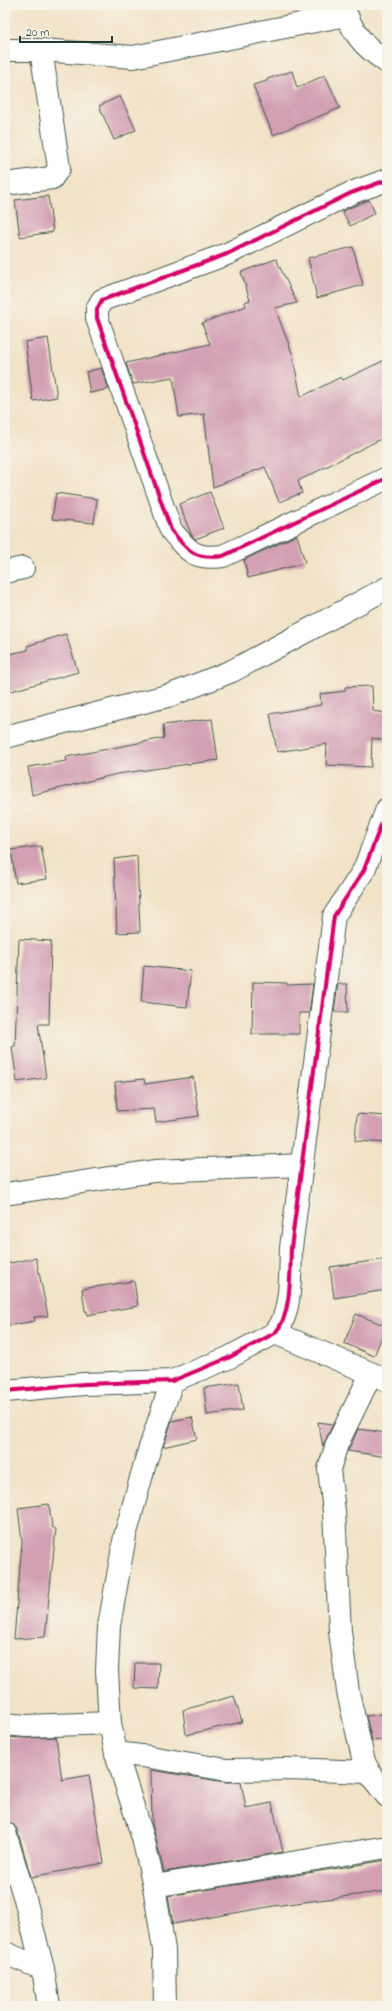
<svg xmlns="http://www.w3.org/2000/svg" width="392" height="2011" viewBox="0 0 392 2011" font-family="'Indie Flower',sans-serif">
<style>
.building{fill:#d29fb3}
.lines{fill:none;stroke-linecap:round;stroke-linejoin:round}
.street-casing{stroke:#3f564a;stroke-width:24}
.street{stroke:#fff;stroke-width:22}
.cycleway-casing{stroke:#f7f3e8;stroke-width:6}
.cycleway{stroke:#d6006c;stroke-width:4}
</style>
<rect width="100%" height="100%" fill="#f7f3e8"/>
<filter id="ink" filterUnits="userSpaceOnUse"><feTurbulence type="fractalNoise" baseFrequency=".025" numOctaves="2"/><feDisplacementMap in="SourceGraphic" scale="8" xChannelSelector="R" yChannelSelector="G"/><feConvolveMatrix kernelMatrix="1 2 1 2 8 2 1 2 1" color-interpolation-filters="sRGB"/></filter>
<filter id="wash" filterUnits="userSpaceOnUse"><feTurbulence type="fractalNoise" baseFrequency=".012" numOctaves="4" result="noise"/><feDisplacementMap in="SourceGraphic" scale="16" xChannelSelector="R" yChannelSelector="G"/><feGaussianBlur stdDeviation="0.9" result="paint"/><feColorMatrix in="noise" values="0 0 0 0 0 0 0 0 0 0 0 0 0 0 0 0 0 1.4 0 .05"/><feComposite in="paint" operator="in"/></filter>
<g filter="url(#wash)">
<rect width="100%" height="100%" fill="#f2e3c8"/>
<g id="blocks">
<!-- building -->
<g class="building">
<polygon points="292,71 297,88 325,75 340,108 273,135 253,85 267,81 267,79"/>
<polygon points="120,96 136,130 114,140 99,106"/>
<polygon points="48,196 53,232 20,237 15,200"/>
<polygon points="369,200 375,213 350,226 342,211"/>
<polygon points="353,247 363,285 317,298 308,258"/>
<polygon points="276,259 297,303 275,308 292,353 301,397 341,377 343,380 387,359 387,436 298,481 302,493 279,502 265,467 213,487 204,414 179,417 173,377 133,384 126,363 210,344 202,323 246,306 245,302 250,300 241,272"/>
<polygon points="48,338 57,397 33,401 25,342"/>
<polygon points="101,368 109,389 90,393 86,372"/>
<polygon points="210,492 224,528 195,539 191,534 179,504"/>
<polygon points="56,493 97,499 94,523 52,519"/>
<polygon points="297,535 305,563 248,578 244,560"/>
<polygon points="66,634 78,672 8,692 5,677 5,655 28,650 27,646"/>
<polygon points="372,686 373,711 387,713 387,741 372,738 371,767 326,765 327,744 277,752 270,714 321,705 320,694 345,691 345,687"/>
<polygon points="212,719 218,760 117,774 32,795 28,767 67,761 66,757 164,738 163,725"/>
<polygon points="41,846 47,879 16,883 11,850"/>
<polygon points="137,856 140,932 117,933 114,859"/>
<polygon points="19,939 51,941 49,1024 38,1024 46,1078 17,1082 12,1047 15,1046"/>
<polygon points="144,966 191,971 187,1007 141,1002"/>
<polygon points="253,982 287,983 287,985 313,984 309,1013 299,1013 299,1034 252,1034"/>
<polygon points="338,984 347,984 348,1012 334,1012"/>
<polygon points="193,1077 199,1116 156,1122 154,1109 117,1111 115,1082 144,1079 145,1084"/>
<polygon points="357,1114 387,1116 387,1143 355,1141"/>
<polygon points="36,1258 48,1316 34,1317 35,1321 5,1326 5,1264"/>
<polygon points="387,1259 387,1290 334,1298 330,1267"/>
<polygon points="134,1281 138,1306 87,1315 87,1311 85,1311 82,1289"/>
<polygon points="356,1314 386,1326 374,1356 344,1343"/>
<polygon points="239,1383 243,1410 207,1415 204,1388"/>
<polygon points="192,1417 197,1439 163,1447 172,1421"/>
<polygon points="318,1422 333,1424 323,1446"/>
<polygon points="358,1429 387,1433 387,1457 348,1451"/>
<polygon points="49,1504 52,1527 56,1529 45,1637 14,1639 22,1542 18,1508"/>
<polygon points="135,1663 159,1663 158,1689 134,1688"/>
<polygon points="234,1696 242,1722 186,1735 183,1710"/>
<polygon points="387,1713 387,1739 372,1741 366,1716"/>
<polygon points="5,1737 26,1738 56,1737 62,1780 89,1775 104,1863 31,1877 17,1829 13,1824 5,1821"/>
<polygon points="151,1770 225,1782 241,1782 246,1808 272,1803 283,1852 164,1872 152,1823"/>
<polygon points="387,1860 387,1891 274,1906 173,1924 168,1896"/>
</g>
</g>
</g>
<g filter="url(#ink)">
<use href="#blocks" fill-opacity="0" stroke="#3f564a" stroke-width="1"/>
<g class="lines">
<defs>
<g id="street">
<path d="M 343,5 C 352,33 363,46 387,62"/>
<polyline points="5,50 41,50 133,57 346,15"/>
<path d="M 387,180 L 351,193 L 227,254 L 102,300 L 97,309 L 97,318 L 171,530 C 188,551 194,560 223,556 L 387,478"/>
<polyline points="5,184 52,178 59,168 41,50"/>
<polyline points="5,572 23,568"/>
<polyline points="5,737 171,695 232,671 387,588"/>
<polyline points="5,1194 154,1171 302,1165"/>
<polyline points="275,1333 387,1380"/>
<polyline points="371,1374 337,1444 329,1469 334,1511 340,1631 348,1692 364,1762 372,1777 387,1796"/>
<path d="M 5,1391 L 84,1384 L 172,1381 L 228,1358 L 275,1333 C 292,1315 290,1272 291,1248 L 334,916 L 364,870 L 387,809"/>
<polyline points="5,1724 26,1726 110,1723"/>
<polyline points="116,1753 150,1757 227,1770 289,1769 368,1772"/>
<polyline points="5,1833 25,1899 43,1969 49,2006"/>
<polyline points="154,1886 387,1847"/>
<polyline points="5,1953 43,1969"/>
<polyline points="165,2006 164,1950 154,1886 143,1838 116,1753 110,1723 107,1670 109,1626 125,1536 146,1460 172,1381"/>
</g>
</defs>
<!-- street casing -->
<use href="#street" class="street-casing"/>
<!-- street -->
<use href="#street" class="street"/>
<defs>
<g id="cycleway">
<path d="M 387,180 L 351,193 L 227,254 L 102,300 L 97,309 L 97,318 L 171,530 C 188,551 194,560 223,556 L 387,478"/>
<path d="M 5,1391 L 84,1384 L 172,1381 L 228,1358 L 275,1333 C 292,1315 290,1272 291,1248 L 334,916 L 364,870 L 387,809"/>
</g>
</defs>
<!-- cycleway casing -->
<use href="#cycleway" class="cycleway-casing"/>
<!-- cycleway -->
<use href="#cycleway" class="cycleway"/>
</g>
</g>
<!-- margin -->
<rect width="392" height="2011" fill="none" stroke="#f7f3e8" stroke-width="20"/>
<!-- scale -->
<path d="M20 36v6h92v-6" fill="none" stroke="#1f3d34" stroke-width="2"/>
<text x="26" y="36" font-size="12" fill="#1f3d34" stroke="#f7f3e8" stroke-width="3" paint-order="stroke">20 m</text>
</svg>
